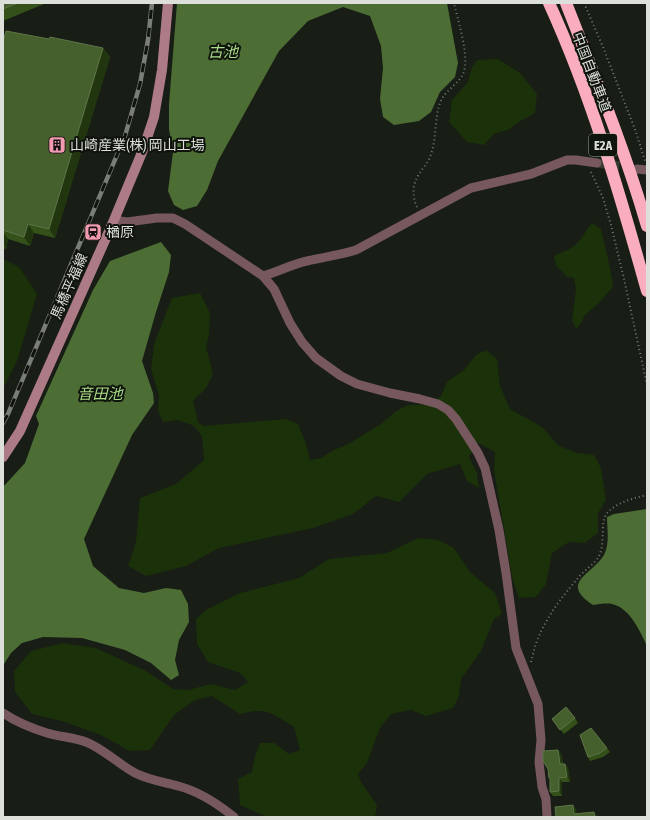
<svg xmlns="http://www.w3.org/2000/svg" width="650" height="820" viewBox="0 0 650 820" font-family="'Asap Condensed','Noto Sans JP',sans-serif">
<style>
.green{fill:#1b3109}
.water{fill:#4c6d34}
.lines{fill:none;stroke-linecap:round;stroke-linejoin:round}
.street-tunnel{stroke:#353a33;stroke-width:9;stroke-dasharray:9 4.5;stroke-linecap:butt}
.path{stroke:#767a74;stroke-width:2;stroke-dasharray:1 3;stroke-linecap:butt}
.street{stroke:#77585f;stroke-width:9}
.secondary{stroke:#ac7b86;stroke-width:10}
.highway{stroke:#faadbf;stroke-width:12}
.rail-casing{stroke:#7a7e78;stroke-width:4.5}
.rail{stroke:#0f140c;stroke-width:3;stroke-dasharray:9;stroke-linecap:butt}
.wall{fill:#345119}
.shaded-wall{fill:#21360e}
.building{fill:#46602d;stroke:#5d7448}
.labels{text-anchor:middle;stroke-width:4;stroke-linejoin:round;paint-order:stroke}
.shield{fill:#0f140c;stroke:#9ea29c;stroke-width:1}
.shield-label{font-size:13px;font-weight:bold;fill:#dcdfda}
.street-label{font-size:14px;fill:#dcdfda;stroke:#0f140c}
.poi-label{font-size:14px;fill:#dcdfda;stroke:#0f140c;text-anchor:start}
.water-label{font-size:15px;font-style:italic;fill:#a9db88;stroke:#0f140c}
</style>
<rect width="100%" height="100%" fill="#181d15"/>
<!-- green -->
<g class="green">
<polygon points="498,59 520,73 537,94 535,113 519,122 508,130 494,134 484,145 467,142 449,122 452,100 468,82 472,67 477,60"/>
<path d="M 592,223 L 601,229 C 605,248 611,267 613,287 L 599,303 L 585,315 L 581,323 L 576,329 L 572,320 L 576,289 L 574,278 L 567,277 L 556,265 L 554,256 C 562,252 573,249 579,241 C 584,235 587,229 592,223 Z"/>
<polygon points="3,259 19,267 37,294 17,361 3,389"/>
<polygon points="200,293 210,313 209,335 206,347 213,374 206,388 193,401 198,422 203,426 286,419 298,424 306,444 310,460 321,458 334,450 350,443 381,424 396,411 408,405 430,404 441,396 447,382 464,370 476,355 486,350 497,359 500,386 510,409 542,427 559,446 577,453 594,455 601,468 606,500 598,513 598,533 585,543 569,542 552,553 546,584 536,597 519,598 512,577 494,470 495,452 478,443 469,457 477,473 479,488 467,481 460,464 427,474 399,502 376,496 353,514 313,528 219,548 186,566 146,576 128,566 136,542 140,498 176,484 204,460 202,436 194,426 178,420 163,422 158,411 159,395 151,369 154,344 172,298"/>
<path d="M 418,538 L 439,540 L 454,548 L 470,572 L 495,593 L 502,614 L 494,619 L 481,651 L 461,679 L 459,696 L 453,708 L 426,716 L 411,710 L 391,714 L 380,728 L 367,763 L 358,774 L 361,782 L 377,805 L 375,817 L 267,817 L 240,805 L 238,779 L 252,772 L 255,756 L 260,743 L 274,743 L 289,754 L 300,750 L 294,727 C 271,713 267,707 240,714 L 212,696 L 195,700 L 174,715 L 150,750 L 130,751 L 101,735 L 65,722 L 32,714 L 15,692 L 14,671 L 31,651 L 63,643 L 96,648 L 146,671 L 173,689 L 188,690 L 211,684 L 235,690 L 248,682 L 240,673 L 208,662 L 197,644 L 196,619 L 206,610 L 240,593 L 299,578 L 329,559 L 387,553 Z"/>
</g>
<!-- water -->
<g class="water">
<polygon points="177,3 447,3 458,63 455,77 440,92 431,112 419,121 394,125 383,117 380,99 383,68 381,46 370,16 343,7 308,21 279,51 218,161 207,190 197,206 183,210 174,205 168,191 173,152 169,129 169,104"/>
<polygon points="161,242 171,255 169,272 156,312 142,361 153,393 154,403 132,435 84,539 93,566 119,588 144,593 166,588 181,590 188,604 189,622 179,640 175,660 179,675 171,680 151,663 125,650 82,638 43,637 22,643 11,653 4,664 3,487 25,463 39,424 36,416 93,290 110,261"/>
<path d="M 647,509 L 647,646 C 640,631 630,608 612,604 C 607,603 599,604 593,605 C 559,582 592,575 604,555 C 610,544 607,529 607,517 L 614,514 Z"/>
</g>
<g class="lines">
<!-- street-tunnel -->
<polyline class="street-tunnel" points="597,163 634,168"/>
<!-- path -->
<g class="path">
<polyline points="584,3 603,47 636,132 645,161"/>
<polyline points="591,172 603,198 611,225 624,279 647,385"/>
<path d="M 417,207 C 414,202 413,192 414,186 C 417,173 425,168 430,157 C 437,140 434,120 440,103 C 445,88 464,83 465,66 C 467,48 458,21 454,3"/>
<path d="M 531,662 C 533,655 534,648 537,641 C 546,617 562,597 578,578 C 584,570 595,564 599,556 C 606,542 599,521 608,512 C 618,502 634,498 647,495"/>
</g>
<!-- street -->
<g class="street">
<polyline points="637,169 647,170"/>
<polyline points="114,220 127,222 157,218 173,218 185,224 263,276 274,289 290,323 302,342 316,358 341,376 357,384 390,393 420,399 438,404 448,410 456,419 478,453 485,468 499,530 506,573 516,648 538,704 541,740 539,762 542,787 546,799 547,817"/>
<path d="M 263,276 C 278,272 292,264 307,261 C 324,257 340,255 356,250 L 471,188 L 531,174 L 567,160 L 576,160 L 597,163"/>
<path d="M 3,713 C 15,721 34,729 47,733 C 60,737 73,737 86,742 C 104,749 118,764 135,773 C 149,780 163,782 178,786 C 198,791 218,804 234,817"/>
</g>
<!-- secondary -->
<polyline class="secondary" points="3,457 20,431 114,220 143,150 154,117 162,70 168,3"/>
<!-- highway -->
<g class="highway">
<path d="M 549,3 C 591,95 620,194 647,291"/>
<path d="M 566,3 C 595,77 625,150 647,226"/>
</g>
<defs>
<polyline id="rail" points="3,423 8,414 125,136 140,84 148,40 152,3"/>
</defs>
<!-- rail casing -->
<use href="#rail" class="rail-casing"/>
<!-- rail -->
<use href="#rail" class="rail"/>
</g>
<!-- wall -->
<g class="wall">
<polygon points="3,3 44,3 44,4 3,21"/>
<polygon points="3,41 103,48 110,57 55,238 34,233 30,246 8,239 6,249 3,248"/>
<polygon points="575,718 578,723 564,734 555,723"/>
<polygon points="607,748 610,752 603,757 590,761 588,757"/>
<polygon points="558,750 561,754 563,764 565,764 568,768 570,782 562,782 562,796 553,796 550,792 550,779 549,778"/>
</g>
<!-- shaded-wall -->
<g class="shaded-wall">
<polygon points="103,48 110,57 55,238 49,229"/>
<polygon points="28,224 34,233 30,246 24,237"/>
<polygon points="3,232 8,239 6,249 3,244"/>
<polygon points="558,750 561,754 563,768 560,764"/>
<polygon points="565,764 568,768 570,782 567,777"/>
<polygon points="559,778 562,782 562,796 559,791"/>
<polygon points="573,805 576,809 577,817 574,814"/>
<polygon points="594,812 597,816 597,817 595,817"/>
</g>
<!-- building -->
<g class="building">
<polygon points="3,3 18,3 3,9"/>
<polygon points="6,31 49,39 50,37 103,48 49,229 28,224 24,237 3,230 3,41"/>
<polygon points="566,707 575,718 560,730 552,719"/>
<polygon points="591,728 607,748 600,753 588,757 580,735"/>
<polygon points="558,750 560,764 565,764 567,777 559,778 559,791 550,792 550,778 549,778 548,769 543,761 543,751"/>
<polygon points="573,805 574,814 594,812 595,817 556,817 555,807"/>
</g>
<!-- icons -->
<defs>
<symbol id="building-square" viewBox="-11 -11 22 22"><rect x="-9" y="-9" width="18" height="18" rx="4" fill="#f29aaf" stroke="#0f140c"/><path d="M-4-6H4V6H1V3H-1V6H-4ZM-2.5-4.3h1.7v1.8h-1.7ZM.8-4.3h1.7v1.8H.8ZM-2.5-1h1.7V.8h-1.7ZM.8-1h1.7V.8H.8Z" fill="#111"/></symbol>
<symbol id="station-square" viewBox="-11 -11 22 22"><rect x="-9" y="-9" width="18" height="18" rx="4" fill="#f29aaf" stroke="#0f140c"/><path d="M-3-6H3Q5-6 5-4V2Q5 4 3 4L4.5 6H3L1.5 4h-3L-3 6H-4.5L-3 4Q-5 4-5 2V-4Q-5-6-3-6ZM-3.5-4v3h7v-3ZM-3.5 1v1.5H-2V1ZM2 1v1.5H3.5V1Z" fill="#111"/></symbol>
</defs>
<g fill-rule="evenodd">
<use href="#building-square" x="47" y="135" width="20" height="20"/>
<use href="#station-square" x="83" y="222" width="20" height="20"/>
</g>
<g class="labels">
<!-- shield labels -->
<rect class="shield" x="589" y="134" width="28" height="22" rx="3"/>
<g class="shield-label">
<text x="603" y="150">E2A</text>
</g>
<!-- street labels -->
<g class="street-label">
<text transform="translate(592 72) rotate(69)" y="5">中国自動車道</text>
<text transform="translate(69 286) rotate(-66)" y="5">馬橋平福線</text>
</g>
<!-- poi labels -->
<g class="poi-label">
<text x="70" y="150">山崎産業(株) 岡山工場</text>
<text x="106" y="237">楢原</text>
</g>
<!-- water labels -->
<g class="water-label">
<text x="223" y="57">古池</text>
<text x="100" y="399">音田池</text>
</g>
</g>
<!-- border -->
<rect width="650" height="820" fill="none" stroke="#dcdfda" stroke-width="8"/>
</svg>
